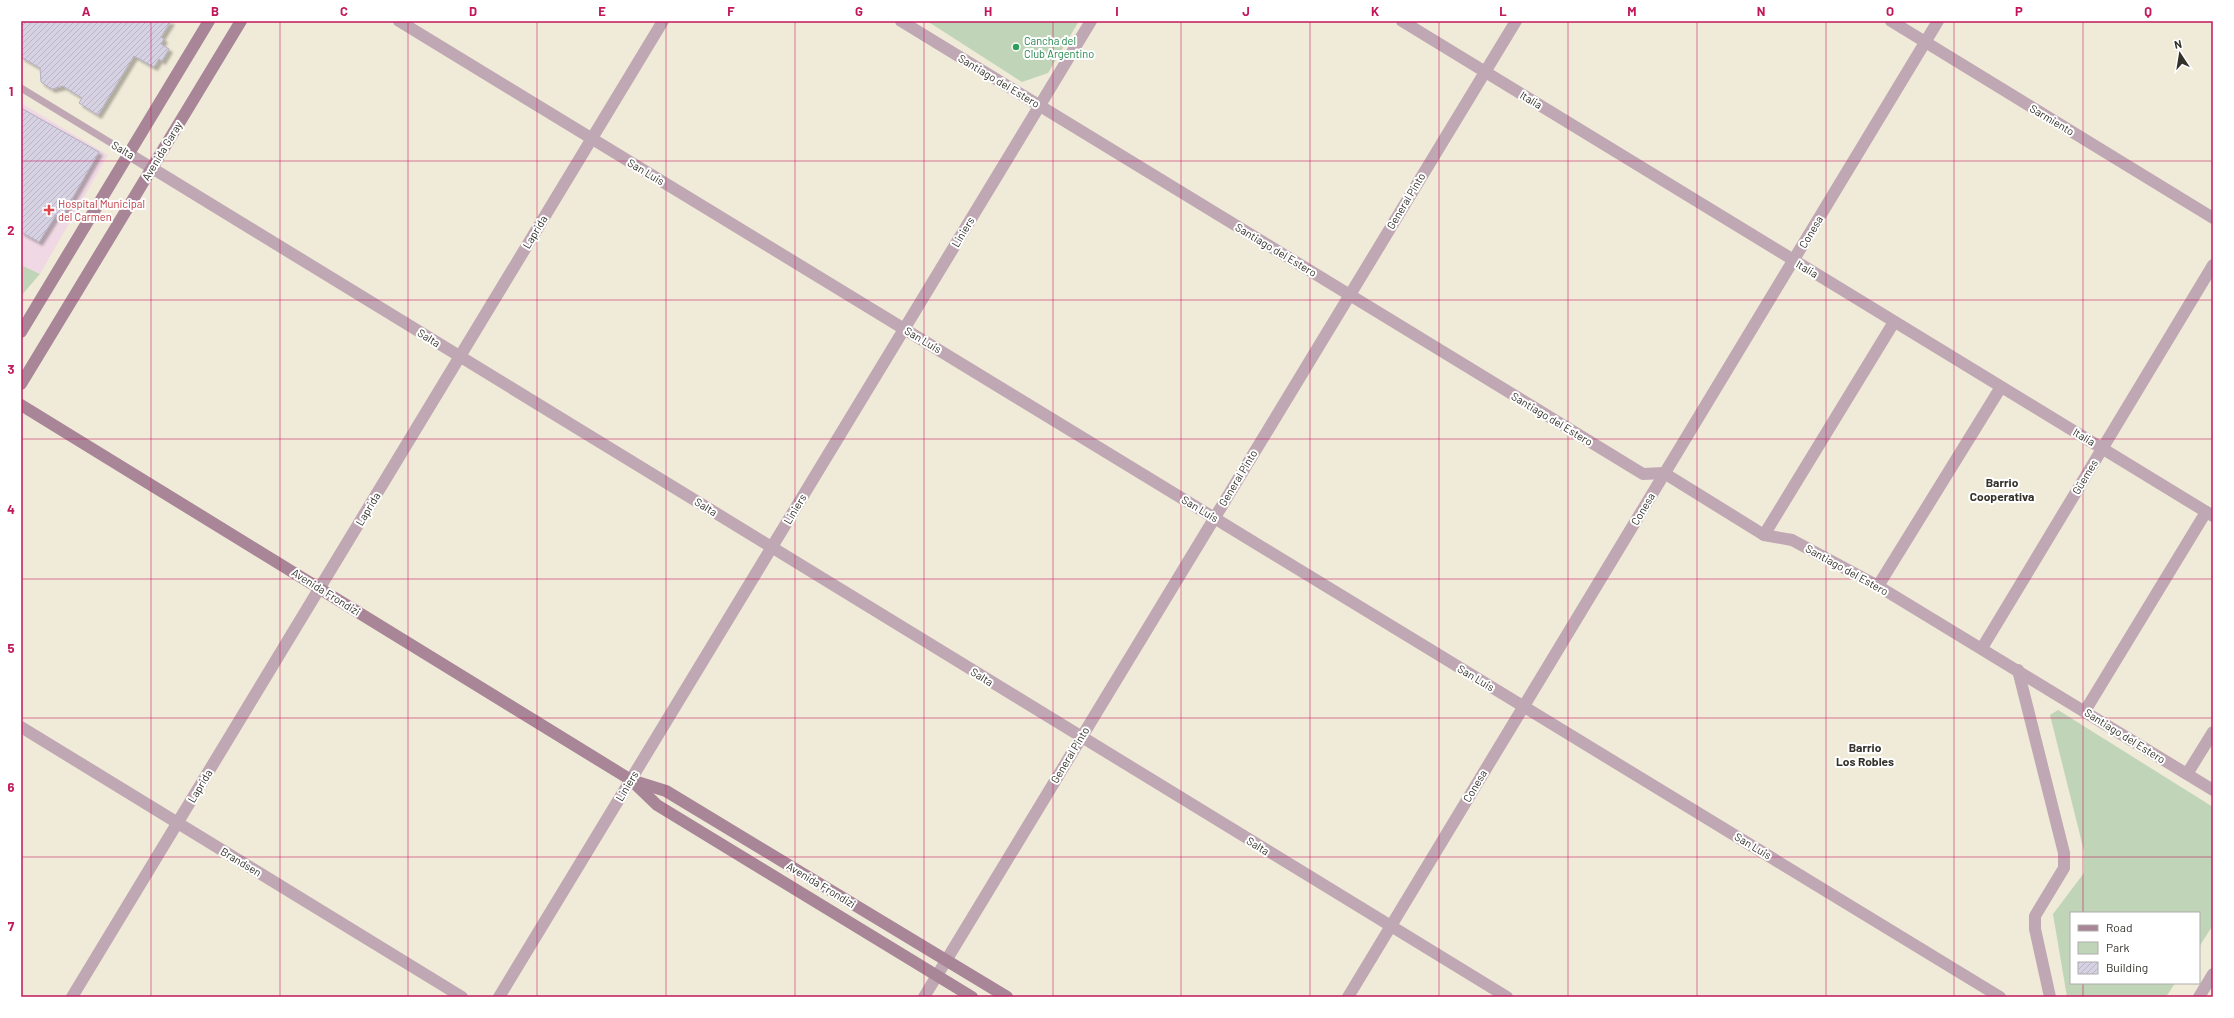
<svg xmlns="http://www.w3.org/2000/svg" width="2234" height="1018" viewBox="0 0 2234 1018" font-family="Barlow,sans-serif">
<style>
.medical{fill:#f0d9e5}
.green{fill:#c0d5b8}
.building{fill:url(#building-hatch);stroke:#b4aebf;filter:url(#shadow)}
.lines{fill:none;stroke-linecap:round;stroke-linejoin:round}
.lane{stroke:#bfa7b3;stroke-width:7}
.street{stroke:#bfa7b3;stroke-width:12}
.secondary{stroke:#a88698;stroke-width:12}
.grid{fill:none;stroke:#c2185b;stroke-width:1;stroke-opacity:0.55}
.leisure-dot{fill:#2e9e5b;stroke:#fff;stroke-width:1.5}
.health-dot{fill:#e0444e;stroke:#fff;stroke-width:1.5}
.labels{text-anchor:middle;stroke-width:4;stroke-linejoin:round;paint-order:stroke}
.leisure-label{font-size:11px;fill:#27864d;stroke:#fff;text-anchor:start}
.street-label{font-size:11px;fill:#33312a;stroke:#fff}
.health-label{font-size:11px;fill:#be3a42;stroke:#fff;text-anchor:start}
.neighbourhood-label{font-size:12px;font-weight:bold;fill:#33312a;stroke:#fff}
.neatline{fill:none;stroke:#c2185b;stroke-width:1.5}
.grid-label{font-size:13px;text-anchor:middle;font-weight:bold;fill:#c2185b}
</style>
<defs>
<pattern id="building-hatch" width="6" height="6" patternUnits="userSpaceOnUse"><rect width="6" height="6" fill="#d7d2e3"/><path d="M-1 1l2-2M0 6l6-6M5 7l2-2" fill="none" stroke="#b9b5c3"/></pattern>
<filter id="shadow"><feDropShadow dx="3.5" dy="3.5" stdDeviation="1" flood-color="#0004"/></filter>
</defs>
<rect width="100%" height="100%" fill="#f0ead8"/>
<!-- medical -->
<polygon class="medical" points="21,103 108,155 40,274 21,265"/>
<!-- green -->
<g class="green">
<polygon points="927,21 1079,21 1048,73 1022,82"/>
<polygon points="21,265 40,274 21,296"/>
<polygon points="2058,710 2213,807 2213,925 2199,947 2199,913 2071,913 2071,983 2175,983 2166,997 2067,997 2053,914 2084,873 2084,851 2050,715"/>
</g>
<!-- building -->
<g class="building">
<polygon points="21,21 171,21 161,37 164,39 161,44 169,49 162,61 159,59 154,67 134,56 98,115 79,103 82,98 63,86 52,89 41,82 40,68 21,57"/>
<polygon points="21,108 99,152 61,218 56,215 39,242 21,232"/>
</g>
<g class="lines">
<!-- lane -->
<polyline class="lane" points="21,88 129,154"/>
<!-- street -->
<g class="street">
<polyline points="399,21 2000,997"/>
<polyline points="901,21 1643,474 1664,473 1764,535 1792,540 1878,586 2213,790"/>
<polyline points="1402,21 2213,516"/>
<polyline points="1891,21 2213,218"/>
<polyline points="129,154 1507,997"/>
<polyline points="1764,535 1894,322"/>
<polyline points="1878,586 2001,387"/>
<polyline points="1982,648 2213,265"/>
<polyline points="2018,670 2064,853 2064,868 2035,916 2035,929 2050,997"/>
<polyline points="2085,711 2206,512"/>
<polyline points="21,727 462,997"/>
<polyline points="2187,774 2213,732"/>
<polyline points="72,997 663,21"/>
<polyline points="499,997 1091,21"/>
<polyline points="924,997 1516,21"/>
<polyline points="1348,997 1938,21"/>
<polyline points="2199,997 2213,974"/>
</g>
<!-- secondary -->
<g class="secondary">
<polyline points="21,332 209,21"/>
<polyline points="21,384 241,21"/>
<polyline points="21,405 631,780 657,805 972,997"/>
<polyline points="634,781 666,791 1007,997"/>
</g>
</g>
<!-- grid -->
<path class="grid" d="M 151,21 L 151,997M 280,21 L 280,997M 408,21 L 408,997M 537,21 L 537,997M 666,21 L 666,997M 795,21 L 795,997M 924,21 L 924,997M 1053,21 L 1053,997M 1181,21 L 1181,997M 1310,21 L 1310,997M 1439,21 L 1439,997M 1568,21 L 1568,997M 1697,21 L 1697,997M 1826,21 L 1826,997M 1954,21 L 1954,997M 2083,21 L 2083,913M 21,161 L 2213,161M 21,300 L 2213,300M 21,439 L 2213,439M 21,579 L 2213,579M 21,718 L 2213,718M 21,857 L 2213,857M 2083,983 L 2083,997"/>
<!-- markers -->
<circle class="leisure-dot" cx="1016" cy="47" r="4"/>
<path class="health-dot" d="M47 204h4v4h4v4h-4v4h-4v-4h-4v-4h4z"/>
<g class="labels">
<!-- leisure labels -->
<g class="leisure-label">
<text x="1024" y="45">Cancha del<tspan x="1024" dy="13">Club Argentino</tspan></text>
</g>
<!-- street labels -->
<g class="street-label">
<text transform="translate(999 81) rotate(31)" y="4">Santiago del Estero</text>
<text transform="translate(1531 100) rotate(31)" y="4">Italia</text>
<text transform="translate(2052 120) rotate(31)" y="4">Sarmiento</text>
<text transform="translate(123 150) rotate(31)" y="4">Salta</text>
<text transform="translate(162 151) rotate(-59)" y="4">Avenida Garay</text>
<text transform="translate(646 172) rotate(31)" y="4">San Luis</text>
<text transform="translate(1406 201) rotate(-59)" y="4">General Pinto</text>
<text transform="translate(535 232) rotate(-59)" y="4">Laprida</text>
<text transform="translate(963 232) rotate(-59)" y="4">Liniers</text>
<text transform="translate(1811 232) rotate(-59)" y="4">Conesa</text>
<text transform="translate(1276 250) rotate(31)" y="4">Santiago del Estero</text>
<text transform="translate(1807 269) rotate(31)" y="4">Italia</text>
<text transform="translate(429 338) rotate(32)" y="4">Salta</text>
<text transform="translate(923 340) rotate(31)" y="4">San Luis</text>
<text transform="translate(1552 419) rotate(31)" y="4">Santiago del Estero</text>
<text transform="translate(2084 437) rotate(31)" y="4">Italia</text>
<text transform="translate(2085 477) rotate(-59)" y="4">Güemes</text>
<text transform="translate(1238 478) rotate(-59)" y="4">General Pinto</text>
<text transform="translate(706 507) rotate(32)" y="4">Salta</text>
<text transform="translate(368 509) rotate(-59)" y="4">Laprida</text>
<text transform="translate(795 509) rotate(-59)" y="4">Liniers</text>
<text transform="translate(1200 509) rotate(31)" y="4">San Luis</text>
<text transform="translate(1643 509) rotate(-59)" y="4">Conesa</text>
<text transform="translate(1847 570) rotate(29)" y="4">Santiago del Estero</text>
<text transform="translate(326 592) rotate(32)" y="4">Avenida Frondizi</text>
<text transform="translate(982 677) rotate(32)" y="4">Salta</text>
<text transform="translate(1476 678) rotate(31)" y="4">San Luis</text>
<text transform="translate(2125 736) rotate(32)" y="4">Santiago del Estero</text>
<text transform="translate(1070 755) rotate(-59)" y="4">General Pinto</text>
<text transform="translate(200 786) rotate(-59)" y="4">Laprida</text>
<text transform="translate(627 786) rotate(-59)" y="4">Liniers</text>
<text transform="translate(1475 786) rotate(-59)" y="4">Conesa</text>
<text transform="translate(1258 846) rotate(32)" y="4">Salta</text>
<text transform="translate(1753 846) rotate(31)" y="4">San Luis</text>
<text transform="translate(241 862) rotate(31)" y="4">Brandsen</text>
<text transform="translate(821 885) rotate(31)" y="4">Avenida Frondizi</text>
</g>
<!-- health labels -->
<g class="health-label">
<text x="58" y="208">Hospital Municipal<tspan x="58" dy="13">del Carmen</tspan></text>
</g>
<!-- neighbourhood labels -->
<g class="neighbourhood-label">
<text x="2002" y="487">Barrio<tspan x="2002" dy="14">Cooperativa</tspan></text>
<text x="1865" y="752">Barrio<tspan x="1865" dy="14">Los Robles</tspan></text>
</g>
</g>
<!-- border -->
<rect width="2234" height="1018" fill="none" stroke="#ffffff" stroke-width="44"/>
<!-- legend -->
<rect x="2070" y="912" width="130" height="72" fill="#ffffff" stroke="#adadaa"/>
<rect x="2078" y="925" width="20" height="6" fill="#a88698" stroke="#adadaa"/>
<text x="2106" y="932" font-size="12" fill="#33312a">Road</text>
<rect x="2078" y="942" width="20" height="12" fill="#c0d5b8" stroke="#adadaa"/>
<text x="2106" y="952" font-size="12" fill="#33312a">Park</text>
<rect x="2078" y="962" width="20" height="12" fill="url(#building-hatch)" stroke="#adadaa"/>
<text x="2106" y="972" font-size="12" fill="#33312a">Building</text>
<!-- north arrow -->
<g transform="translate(2180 54) rotate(348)" stroke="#ffffff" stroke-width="3" paint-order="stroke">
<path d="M0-3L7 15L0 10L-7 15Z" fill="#33312a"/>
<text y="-6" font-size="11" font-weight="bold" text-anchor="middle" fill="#33312a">N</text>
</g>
<rect x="22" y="22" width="2190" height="974" class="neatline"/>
<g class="grid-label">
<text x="86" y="16">A</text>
<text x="215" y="16">B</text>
<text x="344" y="16">C</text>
<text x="473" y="16">D</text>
<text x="602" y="16">E</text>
<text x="731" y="16">F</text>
<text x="859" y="16">G</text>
<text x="988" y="16">H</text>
<text x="1117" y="16">I</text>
<text x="1246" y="16">J</text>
<text x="1375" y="16">K</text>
<text x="1503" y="16">L</text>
<text x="1632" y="16">M</text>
<text x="1761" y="16">N</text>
<text x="1890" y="16">O</text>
<text x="2019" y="16">P</text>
<text x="2148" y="16">Q</text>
<text x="11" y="96">1</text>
<text x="11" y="235">2</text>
<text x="11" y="374">3</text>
<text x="11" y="514">4</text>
<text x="11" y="653">5</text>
<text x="11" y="792">6</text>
<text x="11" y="931">7</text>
</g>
</svg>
